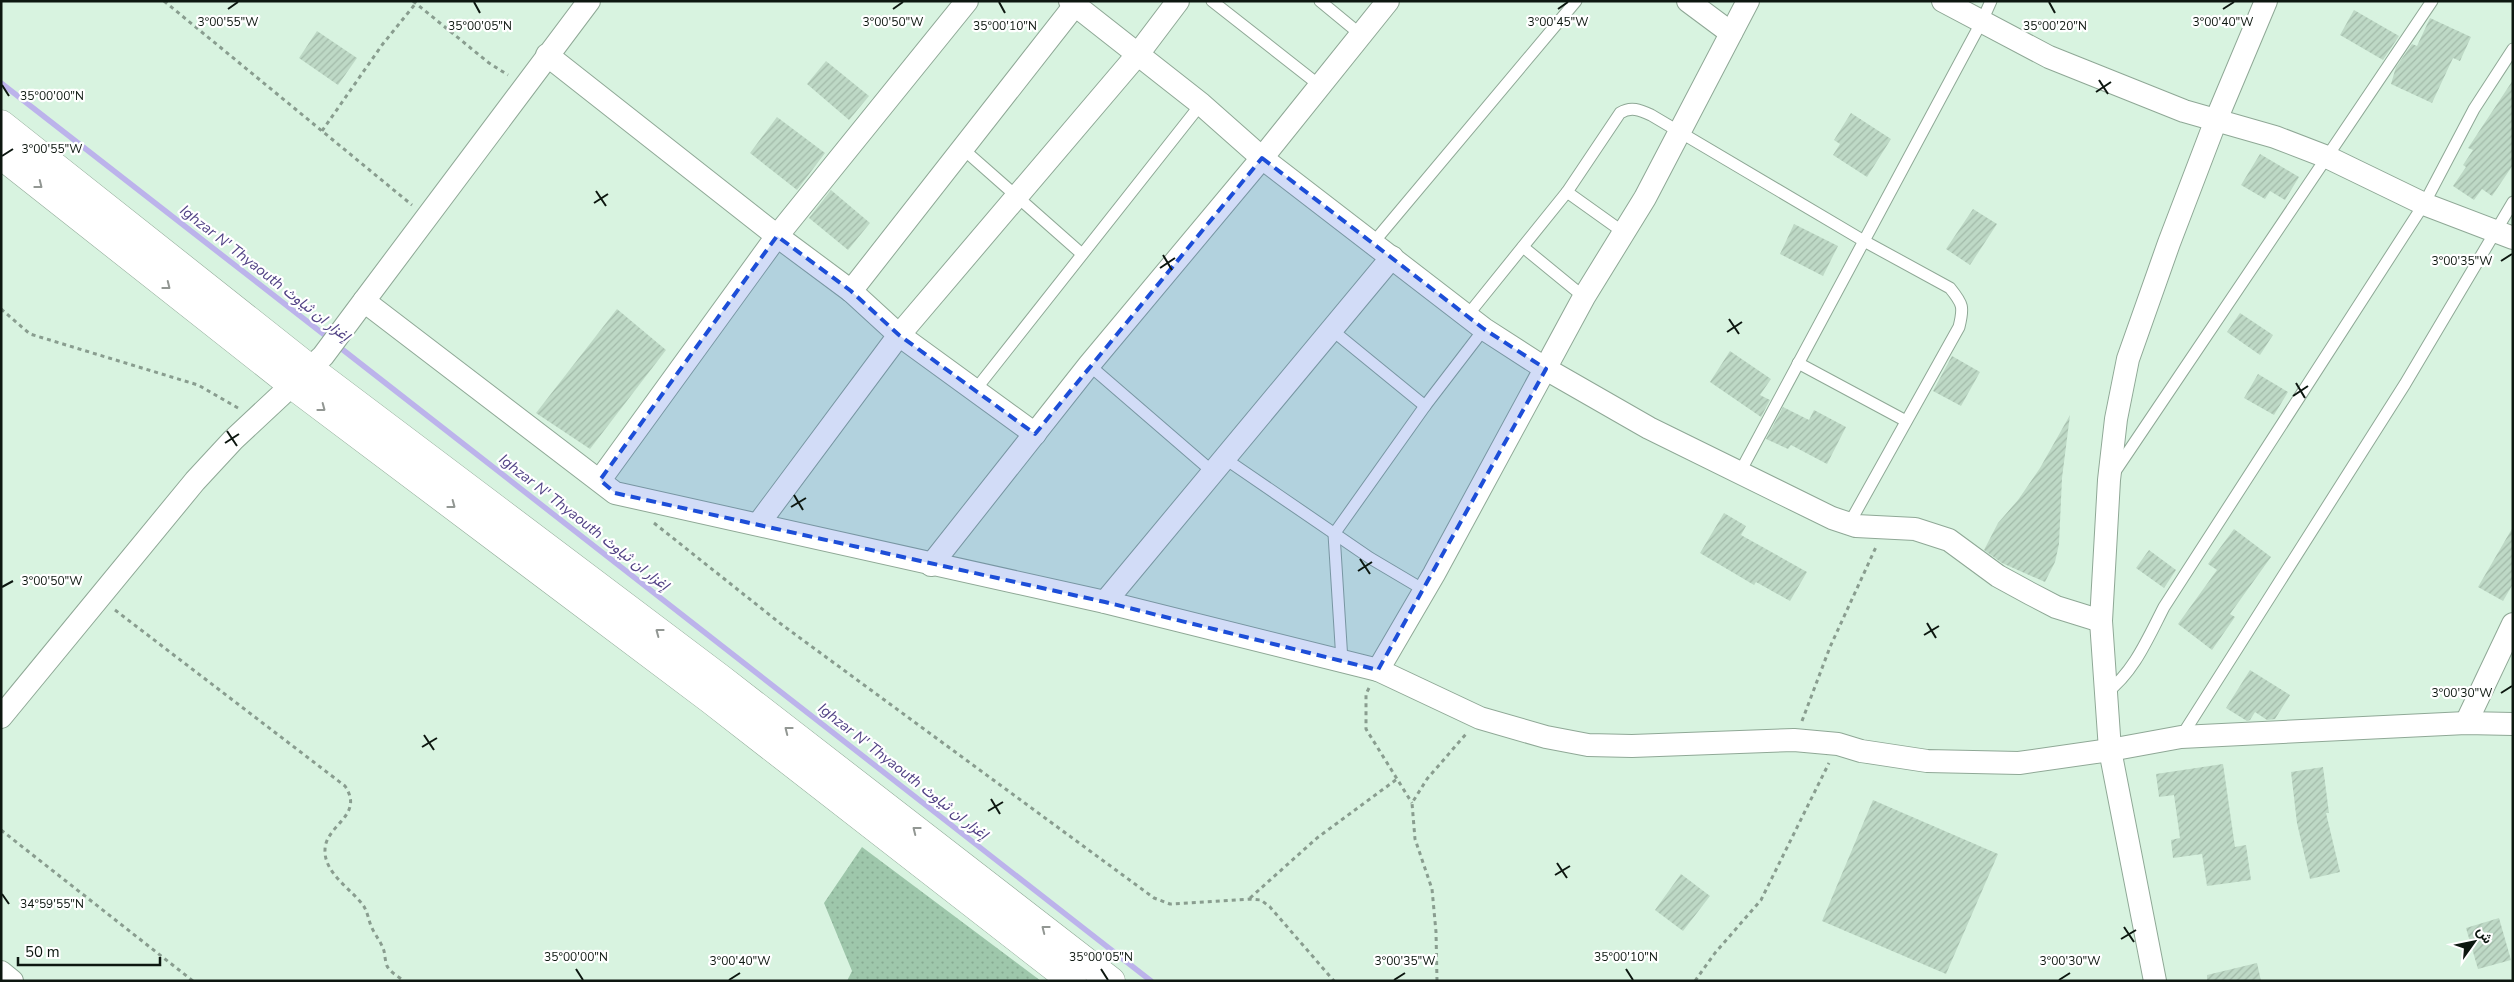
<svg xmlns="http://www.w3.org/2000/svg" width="2514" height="982" viewBox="0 0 2514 982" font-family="'Nunito Sans',Vazirmatn,sans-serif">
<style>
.grass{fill:url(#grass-dots)}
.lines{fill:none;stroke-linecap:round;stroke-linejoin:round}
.stream{stroke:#bcb3eb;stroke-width:5.5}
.building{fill:url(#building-hatch)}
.service-casing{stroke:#8fa896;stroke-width:13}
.minor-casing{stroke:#8fa896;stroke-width:24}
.tertiary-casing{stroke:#8fa896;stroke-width:29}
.path{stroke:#899d8f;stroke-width:3;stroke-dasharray:4 4;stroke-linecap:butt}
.service{stroke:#fff;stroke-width:11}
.minor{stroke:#fff;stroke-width:22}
.tertiary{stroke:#fff;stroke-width:28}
.oneway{stroke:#929793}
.marked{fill:#1d4ed8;fill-opacity:0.2;stroke:#1d4ed8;stroke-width:4;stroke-dasharray:10 6;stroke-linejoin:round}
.ticks{fill:none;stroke:#0d1710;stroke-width:2}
.labels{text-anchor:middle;stroke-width:4.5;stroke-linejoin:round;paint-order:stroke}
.water-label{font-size:15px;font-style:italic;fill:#514285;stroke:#fff}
.ticks-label{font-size:12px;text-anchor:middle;fill:#0d1710;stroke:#fff;stroke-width:4.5;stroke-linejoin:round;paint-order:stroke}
</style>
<defs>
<pattern id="grass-dots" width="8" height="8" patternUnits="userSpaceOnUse" patternTransform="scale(1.25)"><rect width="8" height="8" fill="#9ec7ab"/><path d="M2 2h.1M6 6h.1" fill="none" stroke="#87aa92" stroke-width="1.8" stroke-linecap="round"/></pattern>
<pattern id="building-hatch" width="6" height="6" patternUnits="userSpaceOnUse" patternTransform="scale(1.25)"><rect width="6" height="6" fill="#bed9c6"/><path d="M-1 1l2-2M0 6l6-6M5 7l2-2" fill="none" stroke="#a2baa9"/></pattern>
</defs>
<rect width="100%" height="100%" fill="#d8f3e0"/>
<!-- grass -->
<polygon class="grass" points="862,847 1041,981 847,981 852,971 824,903"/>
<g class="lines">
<!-- stream -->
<g class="stream">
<polyline points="1,83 331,340"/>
<polyline points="338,346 1151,981"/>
</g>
</g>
<!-- building -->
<g class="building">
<polygon points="2354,10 2399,36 2383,60 2340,35"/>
<polygon points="2430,18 2471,37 2460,61 2453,58 2432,103 2391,84 2396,67 2412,44 2417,46"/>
<polygon points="317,31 357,58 338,85 299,58"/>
<polygon points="826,61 869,96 849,120 807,84"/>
<polygon points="2513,80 2513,165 2492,196 2482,189 2474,200 2453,186 2466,167 2463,165 2473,150 2468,148"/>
<polygon points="1851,113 1891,139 1867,177 1833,155 1840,144 1834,140"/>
<polygon points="777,117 825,153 797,190 750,153"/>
<polygon points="2260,154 2299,177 2285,200 2270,191 2265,199 2241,185"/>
<polygon points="831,190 870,223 848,250 809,218"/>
<polygon points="1973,209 1997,224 1970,265 1946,249"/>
<polygon points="1794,224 1838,246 1823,276 1780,254"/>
<polygon points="617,309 666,350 590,449 536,413"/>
<polygon points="2240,313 2273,335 2260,355 2227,332"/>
<polygon points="1730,351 1771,379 1760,395 1770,400 1761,417 1710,382"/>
<polygon points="1952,356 1980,372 1961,406 1933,391"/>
<polygon points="2258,374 2288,392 2274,415 2244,398"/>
<polygon points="1783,407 1809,420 1814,410 1846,427 1827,464 1791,445 1788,449 1766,439"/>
<polygon points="2070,415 2062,478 2059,544 2055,562 2045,582 2002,563 1984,550 1998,523 2018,500 2040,468"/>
<polygon points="1724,513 1746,526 1741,535 1807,572 1790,601 1756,582 1754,585 1700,553"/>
<polygon points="2513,527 2513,584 2503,601 2478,587"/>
<polygon points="2234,529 2271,557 2230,614 2235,617 2212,650 2178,624 2217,570 2208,564"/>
<polygon points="2149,550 2176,570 2164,588 2136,568"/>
<polygon points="2250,670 2290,695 2275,719 2267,720 2255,712 2250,720 2247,721 2226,708"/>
<polygon points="2223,764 2235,847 2246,845 2251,880 2207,886 2202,854 2173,858 2171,840 2180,838 2174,795 2159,797 2156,774"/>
<polygon points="2323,767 2329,813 2326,813 2340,872 2310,879 2297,823 2291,772"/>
<polygon points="1873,800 1998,854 1946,974 1822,921"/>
<polygon points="1681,874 1710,896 1683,931 1655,910"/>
<polygon points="2499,918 2511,960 2478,969 2466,928"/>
<polygon points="2257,963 2261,981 2207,981 2207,975"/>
</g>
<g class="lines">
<defs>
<g id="service">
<polyline points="1212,1 1319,85"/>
<polyline points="1320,1 1360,34"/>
<polyline points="963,149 1082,254"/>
<path d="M 1567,192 L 1620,113 C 1631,106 1640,110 1651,115 L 1864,241 L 1950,288 C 1963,304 1964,307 1959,327 L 1849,524"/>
<polyline points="1373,243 1576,1"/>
<polyline points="1523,247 1584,297"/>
<polyline points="1467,316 1567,192 1623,232"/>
<polyline points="1332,330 1425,406"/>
<polyline points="1798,363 1906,421"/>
<polyline points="1089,365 1214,473"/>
<polyline points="976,389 1201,104"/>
<polyline points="1224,458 1370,558 1424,590"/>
<polyline points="1740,472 1982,21 1991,1"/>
<polyline points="2114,473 2432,1"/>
<polyline points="1342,661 1334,534 1425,406 1484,329"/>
<path d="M 2106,693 C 2134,672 2148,638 2164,607 L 2424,204 L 2474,109 L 2513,49"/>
<polyline points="2181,737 2405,384 2513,202"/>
</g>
<g id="minor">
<polyline points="589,1 364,301 615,493 1105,602 1378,670"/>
<polyline points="1070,1 1201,104 1262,158 1484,329 1546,369 1649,428 1832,518 1856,526 1915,529 1949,540 1998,576 2031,594 2056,607 2101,621"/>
<polyline points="1688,1 1731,33"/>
<polyline points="1748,1 1645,198 1584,297 1434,574 1378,670 1480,718 1546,737 1588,745 1632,746 1794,740 1838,744 1861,751 1927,761 2019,763 2110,750 2181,737 2466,723 2513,724"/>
<polyline points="1943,1 2049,57 2184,111 2275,137 2327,157 2424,204 2513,238"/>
<polyline points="547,55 777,236 851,291 899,335 1035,434"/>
<polyline points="851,291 1075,5"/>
<polyline points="600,480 777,236 967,1"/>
<polyline points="759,523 899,335 1138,54 1178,1"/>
<polyline points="931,565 1089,365 1262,158 1388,1"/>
<polyline points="1105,602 1392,257"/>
<polyline points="1,717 195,481 233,440 323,356 364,301"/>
<polyline points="2466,723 2513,624"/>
<polyline points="1,972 12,981"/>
<polyline points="2155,981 2110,750 2101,621 2109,480 2116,419 2128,359 2169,243 2216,120 2266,1"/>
</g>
<g id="tertiary">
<polyline points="1,124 309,368 720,678 1111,981"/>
<polyline points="1,155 291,384 711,700 1072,981"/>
</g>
</defs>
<!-- service casing -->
<use href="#service" class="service-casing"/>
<!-- minor casing -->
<use href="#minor" class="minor-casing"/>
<!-- tertiary casing -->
<use href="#tertiary" class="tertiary-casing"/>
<!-- path -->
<g class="path">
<polyline points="164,1 412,205"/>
<polyline points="413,1 489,63 508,75"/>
<polyline points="322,131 382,45 416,3"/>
<polyline points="1,309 30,334 198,385 238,408"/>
<polyline points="654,523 781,624 1154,898 1170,904 1250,899 1261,900 1270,907 1334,981"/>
<path d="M 115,610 L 345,786 C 365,816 325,825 325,850 C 324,873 351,889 363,905 C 367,911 368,917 370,923 C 373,933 381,941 384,951 C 385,955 385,961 387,966 C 390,972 399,977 404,981"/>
<polyline points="1369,688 1366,694 1366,729 1412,803"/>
<polyline points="1802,721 1830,647 1876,547"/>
<polyline points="1,830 193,981"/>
<polyline points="1250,898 1317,838 1397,779"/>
<polyline points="1437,981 1436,932 1432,889 1415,839 1412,803 1427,779 1466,734"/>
<polyline points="1695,981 1715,953 1761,900 1829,763"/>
</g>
<!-- service -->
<use href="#service" class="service"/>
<!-- minor -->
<use href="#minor" class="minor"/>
<!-- tertiary -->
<use href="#tertiary" class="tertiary"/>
</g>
<!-- one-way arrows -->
<defs><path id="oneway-chevron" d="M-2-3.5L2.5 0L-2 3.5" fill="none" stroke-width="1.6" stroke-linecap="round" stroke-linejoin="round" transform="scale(1.25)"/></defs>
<g class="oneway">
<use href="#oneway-chevron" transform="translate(39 185) rotate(38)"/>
<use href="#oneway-chevron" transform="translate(167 286) rotate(38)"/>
<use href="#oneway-chevron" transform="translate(322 408) rotate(37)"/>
<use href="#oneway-chevron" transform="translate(452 505) rotate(37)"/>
<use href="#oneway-chevron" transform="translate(659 632) rotate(-143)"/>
<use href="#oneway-chevron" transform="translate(788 730) rotate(-142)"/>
<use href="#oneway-chevron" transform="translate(916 830) rotate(-142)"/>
<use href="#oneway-chevron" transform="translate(1045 929) rotate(-142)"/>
</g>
<!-- marked area -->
<path class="marked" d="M 1262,158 L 1484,329 L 1546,369 L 1378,670 L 1105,602 L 615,493 L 600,480 L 777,236 L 851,291 L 899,335 L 1035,434 Z"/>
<!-- ticks -->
<path class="ticks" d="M 474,2 L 480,13M 999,2 L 1005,13M 2049,2 L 2055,13M 228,9 L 238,2M 893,9 L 903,2M 1558,9 L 1568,2M 2223,9 L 2234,2M 2099,80 L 2108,94M 2,85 L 9,96M 2096,92 L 2111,82M 2,156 L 13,149M 596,191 L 606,206M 594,203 L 608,194M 1163,255 L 1172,270M 2501,261 L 2512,254M 1160,268 L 1175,258M 1729,319 L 1739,334M 1727,332 L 1742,322M 2296,383 L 2305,398M 2293,396 L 2308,386M 227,431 L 237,446M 225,443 L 239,434M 794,495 L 803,510M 791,507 L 806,498M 1360,559 L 1370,574M 1358,571 L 1372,562M 2,587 L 13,581M 1927,623 L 1936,638M 1924,635 L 1939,626M 2501,693 L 2512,686M 424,735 L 434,750M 422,747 L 437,738M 991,799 L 1000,814M 988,811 L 1003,802M 1557,863 L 1567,878M 1555,875 L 1570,866M 2,894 L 9,904M 2124,927 L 2134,942M 2121,939 L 2136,930M 576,969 L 583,980M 1101,969 L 1108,980M 1626,969 L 1633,980M 729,980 L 740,973M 1394,980 L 1405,973M 2059,980 L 2070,973"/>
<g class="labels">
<!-- water labels -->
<g class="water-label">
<text transform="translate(265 273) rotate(38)" y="5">Ighzar N' Thyaouth إغزار ان ثياوث</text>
<text transform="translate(584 522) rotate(38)" y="5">Ighzar N' Thyaouth إغزار ان ثياوث</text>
<text transform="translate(903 771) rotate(38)" y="5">Ighzar N' Thyaouth إغزار ان ثياوث</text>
</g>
</g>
<g class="ticks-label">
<text x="893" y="26">3°00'50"W</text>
<text x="228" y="26">3°00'55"W</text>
<text x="1558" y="26">3°00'45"W</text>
<text x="2223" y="26">3°00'40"W</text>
<text x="480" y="30">35°00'05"N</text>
<text x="1005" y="30">35°00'10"N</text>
<text x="2055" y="30">35°00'20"N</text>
<text x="52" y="100">35°00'00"N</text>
<text x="52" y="153">3°00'55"W</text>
<text x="2462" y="265">3°00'35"W</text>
<text x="52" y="585">3°00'50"W</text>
<text x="2462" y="697">3°00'30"W</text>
<text x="52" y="908">34°59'55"N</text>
<text x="576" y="961">35°00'00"N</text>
<text x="1101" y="961">35°00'05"N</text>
<text x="1626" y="961">35°00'10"N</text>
<text x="740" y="965">3°00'40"W</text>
<text x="1405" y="965">3°00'35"W</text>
<text x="2070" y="965">3°00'30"W</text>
</g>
<!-- border -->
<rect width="2514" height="982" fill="none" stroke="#0d1710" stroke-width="5"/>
<!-- north arrow -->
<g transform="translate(2474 942) rotate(57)" stroke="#ffffff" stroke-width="4" paint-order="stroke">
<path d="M0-4L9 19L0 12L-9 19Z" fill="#0d1710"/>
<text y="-8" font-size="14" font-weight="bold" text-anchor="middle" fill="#0d1710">ش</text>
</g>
<!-- scale -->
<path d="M18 957v8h142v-8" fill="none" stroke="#0d1710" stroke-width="2.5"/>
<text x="25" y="957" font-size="15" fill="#0d1710" stroke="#ffffff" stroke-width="4" paint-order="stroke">50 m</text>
</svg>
